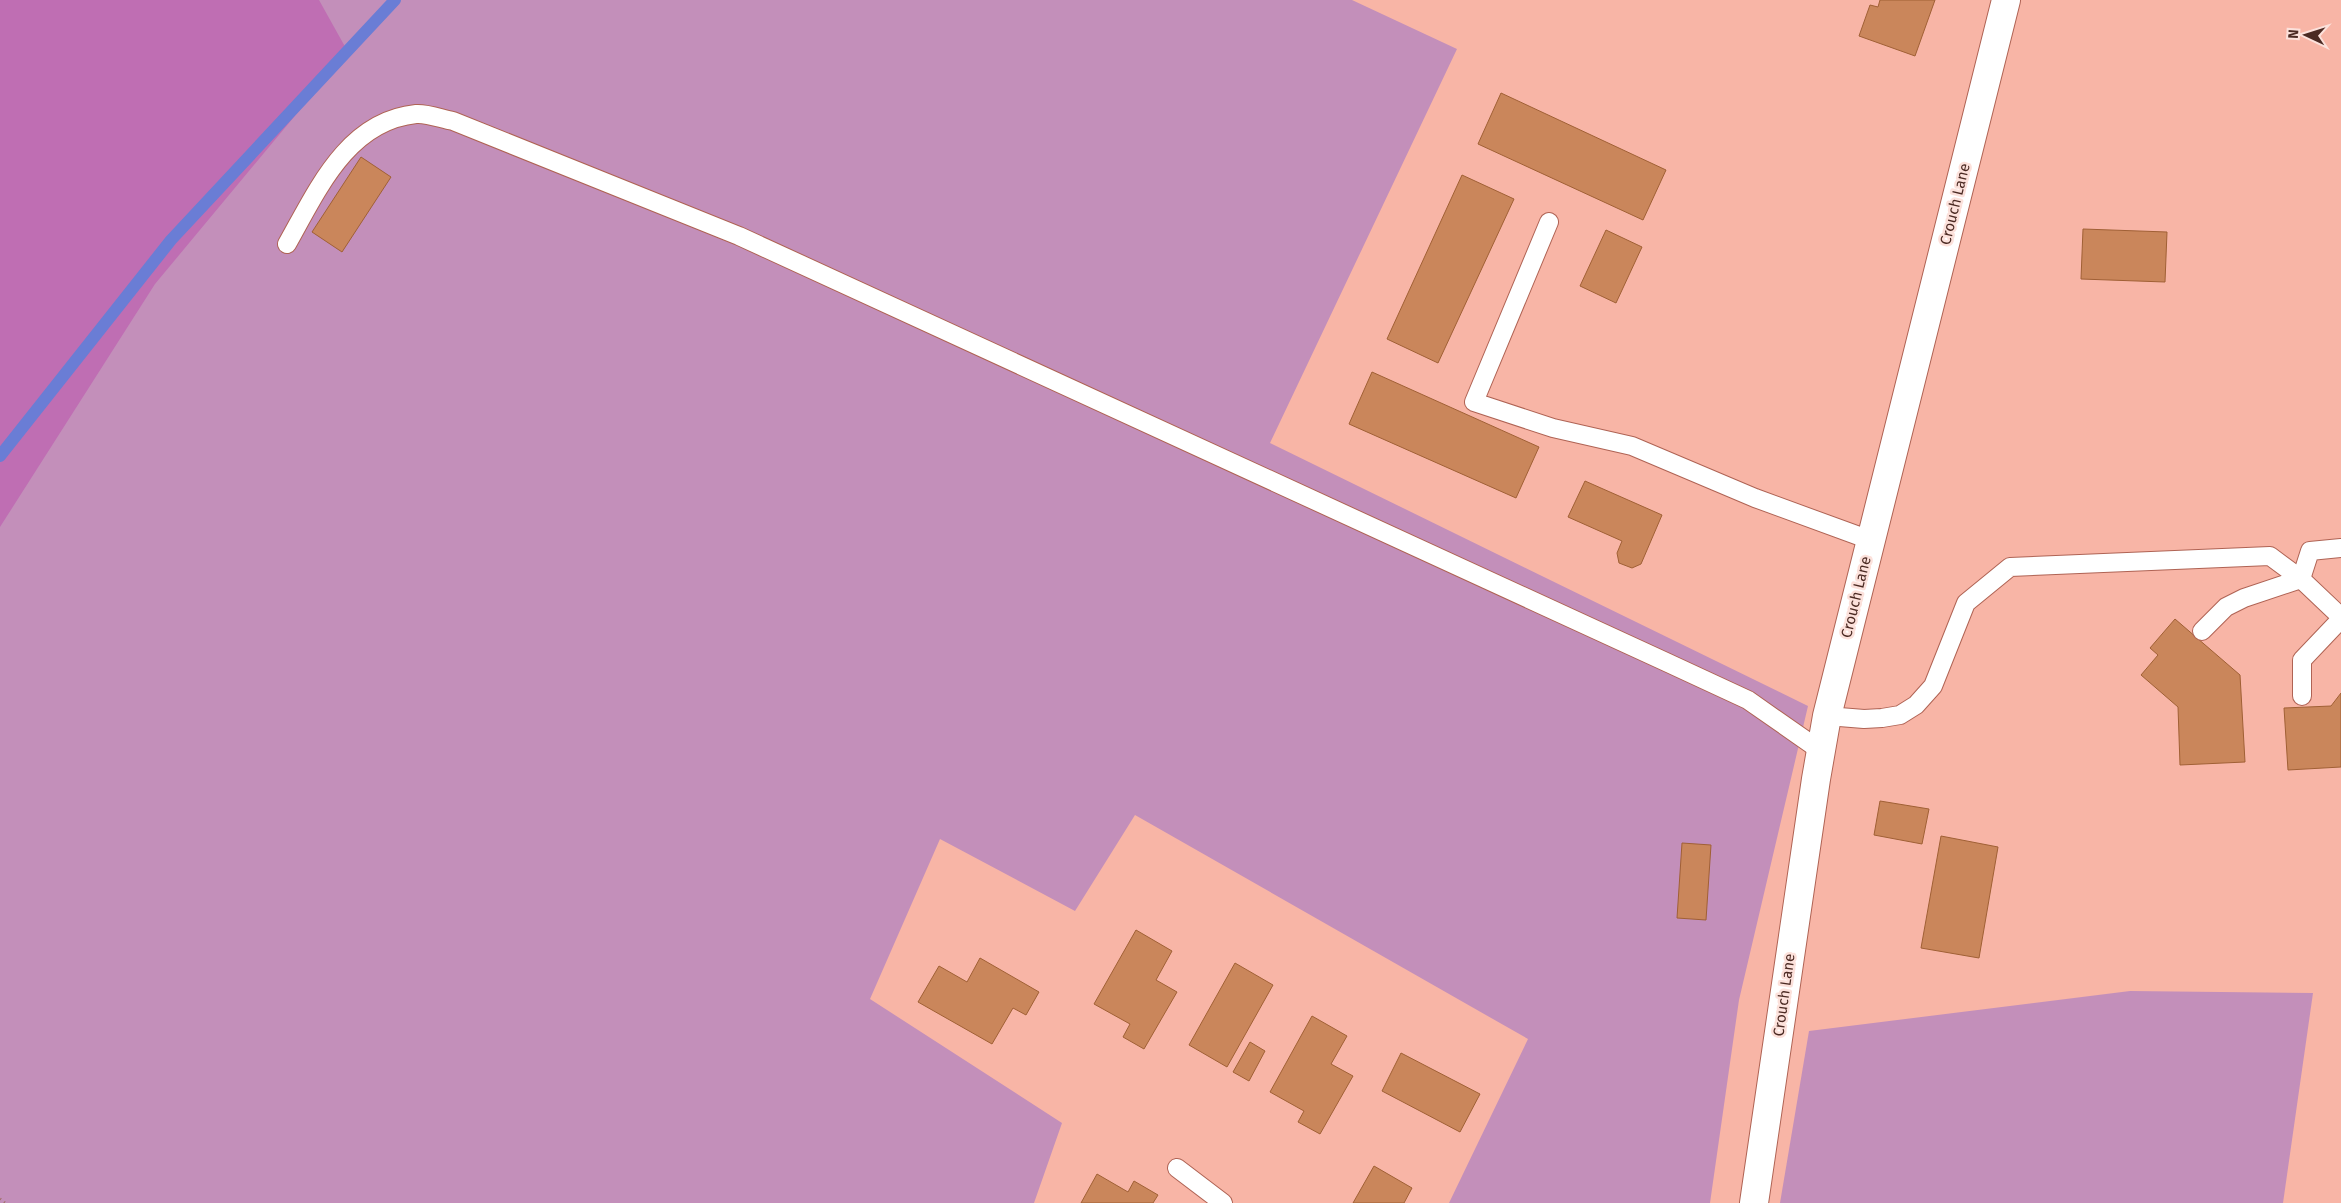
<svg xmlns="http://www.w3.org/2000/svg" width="2341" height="1203" viewBox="0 0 2341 1203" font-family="'Fira Sans',sans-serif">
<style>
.green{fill:#c38fba}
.forest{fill:#bf6eb3}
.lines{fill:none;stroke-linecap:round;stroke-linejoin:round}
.stream{stroke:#6a7dd5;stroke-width:12}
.building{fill:#ca865b;stroke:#a06035}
.lane-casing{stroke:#af6354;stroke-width:20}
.secondary-casing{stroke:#af6354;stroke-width:30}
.path{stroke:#9e6d62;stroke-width:3;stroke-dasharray:1 4;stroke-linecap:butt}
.lane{stroke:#fff;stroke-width:18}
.secondary{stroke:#fff;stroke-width:28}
.labels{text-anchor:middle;stroke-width:5;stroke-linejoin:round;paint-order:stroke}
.street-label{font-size:15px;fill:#4b2a23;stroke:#fce1db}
</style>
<rect width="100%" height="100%" fill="#f8b5a6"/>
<!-- green -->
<g class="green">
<polygon points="0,0 1352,0 1457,49 1270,443 1808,706 1739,1000 1710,1203 1449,1203 1528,1039 1135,815 1075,911 940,839 870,999 1062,1123 1034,1203 0,1203"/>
<polygon points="2130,991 2313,993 2283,1203 1780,1203 1809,1031"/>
</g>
<!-- forest -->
<polygon class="forest" points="0,0 319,0 348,52 155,284 0,527"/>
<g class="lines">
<!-- stream -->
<polyline class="stream" points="0,456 171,240 395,0"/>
</g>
<!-- building -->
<g class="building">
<polygon points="1880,0 1935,0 1915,56 1859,36 1870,5 1878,7"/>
<polygon points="1501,93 1666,170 1643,220 1478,144"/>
<polygon points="361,157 391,177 342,252 312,232"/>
<polygon points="1462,175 1514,199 1438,363 1387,339"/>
<polygon points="2083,229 2167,232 2165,282 2081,279"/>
<polygon points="1606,230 1642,247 1616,303 1580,286"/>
<polygon points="1372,372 1539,447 1516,498 1349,424"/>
<polygon points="1585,481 1662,515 1641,564 1632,568 1619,563 1617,553 1622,541 1568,517"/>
<polygon points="2175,619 2240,675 2245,762 2180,765 2178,707 2141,675 2158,655 2150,648"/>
<polygon points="2341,693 2341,767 2288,770 2284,708 2331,706"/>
<polygon points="1880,801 1929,809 1922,844 1874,835"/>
<polygon points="1941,836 1998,847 1979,958 1921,948"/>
<polygon points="1682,843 1711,845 1706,920 1677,918"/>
<polygon points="1136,930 1172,951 1156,980 1177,992 1144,1049 1123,1037 1130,1024 1094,1004"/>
<polygon points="980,958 1039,992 1026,1015 1013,1008 992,1044 918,1002 939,966 967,982"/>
<polygon points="1235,963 1273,985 1227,1067 1189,1045"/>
<polygon points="1312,1016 1347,1036 1331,1064 1353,1076 1320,1134 1298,1122 1304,1111 1270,1092"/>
<polygon points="1250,1042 1265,1051 1249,1081 1233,1072"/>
<polygon points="1401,1053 1480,1094 1460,1132 1382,1091"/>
<polygon points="1374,1166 1412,1188 1404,1203 1353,1203"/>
<polygon points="1097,1174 1128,1192 1134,1181 1158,1195 1153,1203 1081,1203"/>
</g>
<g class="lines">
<defs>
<g id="lane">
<polyline points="1549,222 1474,402 1553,428 1632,446 1755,498 1870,540"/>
<path d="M 287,244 C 317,191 347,121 416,114 C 427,113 442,119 453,121 L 739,236 L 1666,662 L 1748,700 L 1821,751"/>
<polyline points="2202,631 2226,607 2244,598 2301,579 2310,551 2341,548"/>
<polyline points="2302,696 2302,660 2341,619"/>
<polyline points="1827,716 1864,719 1882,718 1900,715 1916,705 1933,686 1966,603 2010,567 2270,556 2301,579 2341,617"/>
<polyline points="1177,1168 1223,1203"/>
</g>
<polyline id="secondary" points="1754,1203 1816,779 1827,716 2006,0"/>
</defs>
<!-- lane casing -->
<use href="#lane" class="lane-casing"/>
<!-- secondary casing -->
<use href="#secondary" class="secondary-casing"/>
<!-- path -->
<polyline class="path" points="0,1199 5,1203"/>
<!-- lane -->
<use href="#lane" class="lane"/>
<!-- secondary -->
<use href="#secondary" class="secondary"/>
</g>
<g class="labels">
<!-- street labels -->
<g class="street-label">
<text transform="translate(1955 204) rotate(-76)" y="5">Crouch Lane</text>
<text transform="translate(1856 597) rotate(-76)" y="5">Crouch Lane</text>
<text transform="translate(1784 995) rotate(-82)" y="5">Crouch Lane</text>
</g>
</g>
<!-- north arrow -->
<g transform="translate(2306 35) rotate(274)" stroke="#fce1db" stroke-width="4" paint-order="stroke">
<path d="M0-4L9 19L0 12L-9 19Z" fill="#4b2a23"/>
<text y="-8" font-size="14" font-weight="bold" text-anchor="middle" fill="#4b2a23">N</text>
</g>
</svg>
